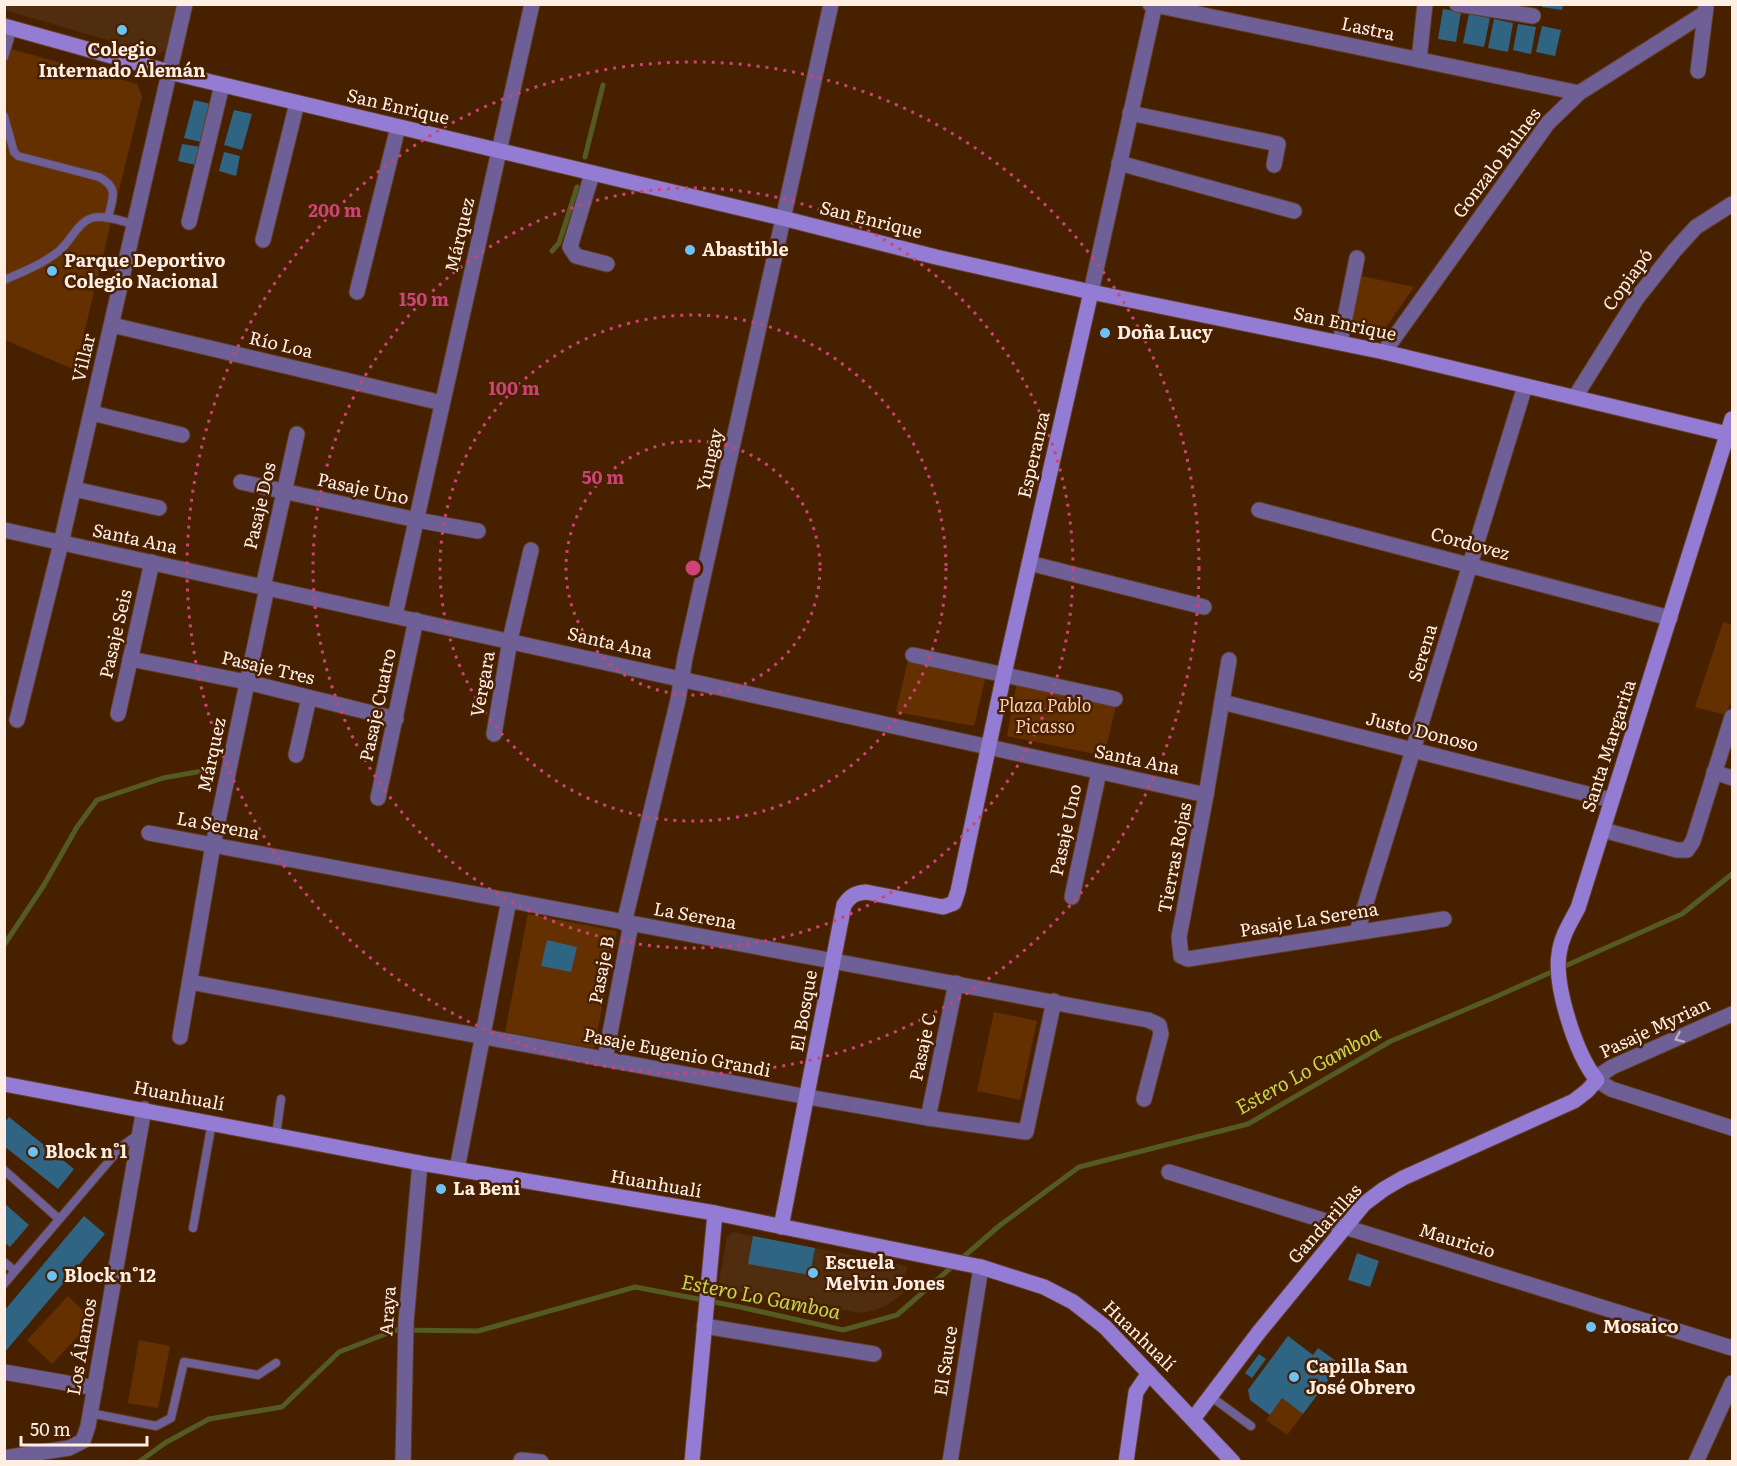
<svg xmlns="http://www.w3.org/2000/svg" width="1737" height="1466" viewBox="0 0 1737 1466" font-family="Literata,serif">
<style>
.built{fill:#512d10}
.green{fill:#643000}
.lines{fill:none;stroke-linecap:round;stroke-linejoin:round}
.stream{stroke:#545b22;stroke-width:5}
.building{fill:#2f6582}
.lane-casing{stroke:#613d20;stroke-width:10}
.street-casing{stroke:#613d20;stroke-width:17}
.secondary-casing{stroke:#613d20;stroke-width:17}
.lane{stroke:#6e6097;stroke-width:8}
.street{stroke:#6e6097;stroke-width:15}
.secondary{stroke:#947cd4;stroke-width:15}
.oneway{stroke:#beaec1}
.ring{fill:none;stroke:#ce4376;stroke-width:3;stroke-dasharray:3 6}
.poi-dot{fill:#6dc2f3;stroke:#472000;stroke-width:2}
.labels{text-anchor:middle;stroke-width:5;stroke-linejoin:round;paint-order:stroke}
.street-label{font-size:18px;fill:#ffeee4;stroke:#472000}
.poi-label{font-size:18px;font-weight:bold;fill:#ffeee4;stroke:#472000;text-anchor:start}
.park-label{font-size:18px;font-style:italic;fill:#fccfb1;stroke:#472000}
.water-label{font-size:20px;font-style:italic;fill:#c8d74a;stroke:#472000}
.centre{fill:#ce4376;stroke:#472000;stroke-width:3}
.ring-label{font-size:18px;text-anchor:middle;font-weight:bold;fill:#ce4376;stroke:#472000;stroke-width:5;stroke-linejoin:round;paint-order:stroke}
</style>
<rect width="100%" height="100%" fill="#472000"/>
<!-- built -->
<g class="built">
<polygon points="4,5 177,5 166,50 158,55 5,10"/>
<polygon points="733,1232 907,1266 904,1281 915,1284 889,1304 876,1310 860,1313 718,1288 727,1237"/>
</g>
<!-- green -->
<g class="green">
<polygon points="4,47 137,84 142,96 75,370 5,340"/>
<polygon points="1361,276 1414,287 1379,337 1349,330"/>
<polygon points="1723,622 1732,625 1732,702 1730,704 1726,715 1695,707"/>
<polygon points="908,660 986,676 974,726 896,712"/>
<polygon points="1017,682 1116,706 1104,756 1007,736"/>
<polygon points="528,914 617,931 594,1048 505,1032"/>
<polygon points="994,1012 1037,1021 1020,1100 977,1091"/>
<polygon points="68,1296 93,1320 52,1364 27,1340"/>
<polygon points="139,1340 170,1346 158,1408 128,1403"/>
<polygon points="1282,1398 1303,1414 1287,1435 1266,1420"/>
</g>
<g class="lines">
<!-- stream -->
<g class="stream">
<polyline points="585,157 603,85"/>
<polyline points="552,251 559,243 577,187"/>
<polyline points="4,945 44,885 77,827 97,800 163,778 208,770"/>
<polyline points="961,1259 999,1226 1079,1167 1248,1124 1391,1041 1493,998 1682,914 1732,874"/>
<polyline points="139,1462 165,1443 209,1419 282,1407 339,1352 396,1330 478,1331 635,1287 740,1307 843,1330 897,1315 954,1265"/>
</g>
</g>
<!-- building -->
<g class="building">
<polygon points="1543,4 1563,4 1562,10 1542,7"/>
<polygon points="1443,9 1461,12 1456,42 1438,39"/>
<polygon points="1469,14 1490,18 1484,47 1463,43"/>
<polygon points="1494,19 1513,23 1508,52 1488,48"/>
<polygon points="1518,24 1536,27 1531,54 1513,50"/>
<polygon points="1542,26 1561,30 1555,56 1536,52"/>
<polygon points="194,100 211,104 201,142 184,138"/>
<polygon points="234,110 252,114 242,150 224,145"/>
<polygon points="182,144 201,147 196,165 178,161"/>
<polygon points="224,152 240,156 236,176 219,171"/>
<polygon points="547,940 577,947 571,972 541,966"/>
<polygon points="9,1117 74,1169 58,1189 4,1146 4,1123"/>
<polygon points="4,1203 29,1225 10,1247 4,1242"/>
<polygon points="84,1216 105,1234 4,1353 4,1311"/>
<polygon points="753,1236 815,1248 810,1275 748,1264"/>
<polygon points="1357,1253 1379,1261 1370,1287 1348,1280"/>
<polygon points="1288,1336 1313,1355 1318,1348 1340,1364 1303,1414 1282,1398 1270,1415 1250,1400 1248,1390"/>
<polygon points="1259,1354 1266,1359 1252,1378 1245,1373"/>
</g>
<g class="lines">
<defs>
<g id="lane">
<polyline points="4,57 13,28"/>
<path d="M 4,116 L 14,152 L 18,156 L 99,177 C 120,188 112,199 108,218"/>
<path d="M 4,280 C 23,272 43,264 59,251 C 70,242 78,222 92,218 C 104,214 123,222 134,224"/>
<polyline points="276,1135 281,1099"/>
<polyline points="4,1170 59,1219"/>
<polyline points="193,1228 212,1122"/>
<polyline points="4,1262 15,1271"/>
<polyline points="4,1284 122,1146 140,1133"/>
<polyline points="1210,1396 1251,1426"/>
<polyline points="90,1413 156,1426 171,1418 184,1362 258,1375 276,1363"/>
</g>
<g id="street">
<polyline points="1150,4 1579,93"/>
<polyline points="1457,4 1533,16"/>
<polyline points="1419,60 1425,4"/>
<polyline points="1698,71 1706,7"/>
<polyline points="1130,113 1278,144 1274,165"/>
<polyline points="1119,163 1294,211"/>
<polyline points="592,174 570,247 576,256 607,264"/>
<polyline points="189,222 222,85"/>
<polyline points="263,240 297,103"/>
<polyline points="357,292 398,127"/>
<polyline points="1091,292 1155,4"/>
<polyline points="112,325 442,403"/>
<polyline points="1340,342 1357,258"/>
<polyline points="1384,352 1548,123 1579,93 1705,13"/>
<polyline points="1575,397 1637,298 1675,250 1696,227 1732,204"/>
<polyline points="92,413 182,435"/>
<polyline points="241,482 417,520 478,531"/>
<polyline points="74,489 159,508"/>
<polyline points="1259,510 1670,618"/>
<polyline points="4,530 1206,795"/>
<polyline points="1029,563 1204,607"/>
<polyline points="263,587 297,434"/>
<polyline points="395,615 532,4"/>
<polyline points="913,655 1115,699"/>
<polyline points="130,659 247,682 396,719"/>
<polyline points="1229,660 1206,795 1179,937 1181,956 1188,959 1444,919"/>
<polyline points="1222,702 1611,800"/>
<polyline points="118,714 152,562"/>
<polyline points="17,720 61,543 185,4"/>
<polyline points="494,734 510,640 531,550"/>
<polyline points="296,755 309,698"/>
<polyline points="1714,772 1732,778"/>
<polyline points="378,798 416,620"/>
<polyline points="1603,830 1677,850 1687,850 1693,841 1732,717"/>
<polyline points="149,833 1148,1020 1159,1025 1161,1034 1144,1099"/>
<polyline points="1072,897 1099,772"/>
<polyline points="624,923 678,700 685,658 831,4"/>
<polyline points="1357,932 1525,386"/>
<polyline points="190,982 808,1097 928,1118 1026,1132 1054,1001"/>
<polyline points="1732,1014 1612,1067 1603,1073 1597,1080 1611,1089 1732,1128"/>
<polyline points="180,1037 213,845 267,588"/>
<polyline points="605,1059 631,924"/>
<polyline points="928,1118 956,983"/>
<polyline points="457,1169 509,900"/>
<polyline points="1169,1172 1732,1348"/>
<polyline points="704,1326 874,1354"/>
<polyline points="4,1372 95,1388"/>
<polyline points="4,1458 69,1448 83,1441 88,1426 144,1109"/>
<polyline points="521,1460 541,1462"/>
<polyline points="403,1462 406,1322 420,1163"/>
<polyline points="950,1462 981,1267"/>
<polyline points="1696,1462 1732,1383"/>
</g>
<g id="secondary">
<polyline points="4,26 169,72 782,218 936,257 1091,292 1384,352 1732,435"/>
<polyline points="4,1084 420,1163 715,1213 981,1267 1044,1287 1073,1302 1105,1327 1233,1462"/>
<path d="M 781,1227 L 844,905 C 850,896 855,893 866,892 L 943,907 L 954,903 L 958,891 L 1004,674 L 1091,292"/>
<path d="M 1193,1419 L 1259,1332 L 1364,1204 L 1384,1189 L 1403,1178 L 1574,1101 L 1587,1091 L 1597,1080 C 1576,1055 1554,986 1559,954 C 1561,937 1570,923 1578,908 L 1732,419"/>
<polyline points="692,1462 715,1213"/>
<polyline points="1126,1462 1136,1392 1149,1373"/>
</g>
</defs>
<!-- lane casing -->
<use href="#lane" class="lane-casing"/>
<!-- street casing -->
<use href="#street" class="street-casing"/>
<!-- secondary casing -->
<use href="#secondary" class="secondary-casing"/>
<!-- lane -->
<use href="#lane" class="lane"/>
<!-- street -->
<use href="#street" class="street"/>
<!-- secondary -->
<use href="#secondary" class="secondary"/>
</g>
<!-- one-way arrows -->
<defs><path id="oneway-chevron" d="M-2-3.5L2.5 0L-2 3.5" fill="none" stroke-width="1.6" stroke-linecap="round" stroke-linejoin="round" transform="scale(1.5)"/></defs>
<use class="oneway" href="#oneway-chevron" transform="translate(1679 1038) rotate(156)"/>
<!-- distance rings -->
<g class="ring">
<circle cx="693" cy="568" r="127"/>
<circle cx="693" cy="568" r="253"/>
<circle cx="693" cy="568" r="380"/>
<circle cx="693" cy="568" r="506"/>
</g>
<!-- markers -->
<g class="poi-dot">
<circle cx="122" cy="30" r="6"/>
<circle cx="690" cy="250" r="6"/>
<circle cx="52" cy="271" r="6"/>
<circle cx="1105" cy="333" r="6"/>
<circle cx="33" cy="1152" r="6"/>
<circle cx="441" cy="1189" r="6"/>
<circle cx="813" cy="1273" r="6"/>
<circle cx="52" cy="1276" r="6"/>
<circle cx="1591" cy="1327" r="6"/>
<circle cx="1294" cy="1377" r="6"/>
</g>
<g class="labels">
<!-- street labels -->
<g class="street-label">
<text transform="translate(1368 29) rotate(12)" y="6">Lastra</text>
<text transform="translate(398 107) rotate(13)" y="6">San Enrique</text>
<text transform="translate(1497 163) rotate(-53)" y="6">Gonzalo Bulnes</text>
<text transform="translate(871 220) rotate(14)" y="6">San Enrique</text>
<text transform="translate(460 235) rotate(-77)" y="6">Márquez</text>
<text transform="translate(1628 280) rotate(-54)" y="6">Copiapó</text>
<text transform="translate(1345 324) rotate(12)" y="6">San Enrique</text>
<text transform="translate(281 345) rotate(13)" y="6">Río Loa</text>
<text transform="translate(84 358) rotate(-77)" y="6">Villar</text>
<text transform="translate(1034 455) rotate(-77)" y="6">Esperanza</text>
<text transform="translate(710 460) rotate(-77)" y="6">Yungay</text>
<text transform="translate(363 489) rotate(12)" y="6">Pasaje Uno</text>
<text transform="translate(260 506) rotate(-77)" y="6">Pasaje Dos</text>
<text transform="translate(135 539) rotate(12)" y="6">Santa Ana</text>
<text transform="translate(1470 544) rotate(15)" y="6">Cordovez</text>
<text transform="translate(116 634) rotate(-77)" y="6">Pasaje Seis</text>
<text transform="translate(610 643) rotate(13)" y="6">Santa Ana</text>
<text transform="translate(1423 653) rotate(-73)" y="6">Serena</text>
<text transform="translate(268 668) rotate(13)" y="6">Pasaje Tres</text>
<text transform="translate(483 684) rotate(-80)" y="6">Vergara</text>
<text transform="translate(378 705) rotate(-78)" y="6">Pasaje Cuatro</text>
<text transform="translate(1422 732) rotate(14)" y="6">Justo Donoso</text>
<text transform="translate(1609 746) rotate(-72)" y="6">Santa Margarita</text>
<text transform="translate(212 755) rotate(-78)" y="6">Márquez</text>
<text transform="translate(1137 760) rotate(12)" y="6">Santa Ana</text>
<text transform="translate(218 826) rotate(11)" y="6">La Serena</text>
<text transform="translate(1066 830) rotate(-78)" y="6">Pasaje Uno</text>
<text transform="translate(1175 858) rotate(-79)" y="6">Tierras Rojas</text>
<text transform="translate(695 916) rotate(10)" y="6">La Serena</text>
<text transform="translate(1309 920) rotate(-9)" y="6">Pasaje La Serena</text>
<text transform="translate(602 970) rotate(-79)" y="6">Pasaje B</text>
<text transform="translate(804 1011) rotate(-80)" y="6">El Bosque</text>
<text transform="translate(1655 1028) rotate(-25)" y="6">Pasaje Myrian</text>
<text transform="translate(923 1047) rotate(-78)" y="6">Pasaje C</text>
<text transform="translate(677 1053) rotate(11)" y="6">Pasaje Eugenio Grandi</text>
<text transform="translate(179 1096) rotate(11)" y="6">Huanhualí</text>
<text transform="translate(656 1184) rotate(10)" y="6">Huanhualí</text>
<text transform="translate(1325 1224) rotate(-48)" y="6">Gandarillas</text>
<text transform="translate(1457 1241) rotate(17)" y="6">Mauricio</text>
<text transform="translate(388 1311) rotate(-86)" y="6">Araya</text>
<text transform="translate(1139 1336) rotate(44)" y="6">Huanhualí</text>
<text transform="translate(82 1347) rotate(-80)" y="6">Los Álamos</text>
<text transform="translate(946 1361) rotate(-81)" y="6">El Sauce</text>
</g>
<!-- poi labels -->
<g class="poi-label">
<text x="122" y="56" text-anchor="middle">Colegio<tspan x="122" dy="21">Internado Alemán</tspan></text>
<text x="702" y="256">Abastible</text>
<text x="64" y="267">Parque Deportivo<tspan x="64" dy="21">Colegio Nacional</tspan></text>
<text x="1117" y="339">Doña Lucy</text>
<text x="45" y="1158">Block n°1</text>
<text x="453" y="1195">La Beni</text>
<text x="825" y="1269">Escuela<tspan x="825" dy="21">Melvin Jones</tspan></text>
<text x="64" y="1282">Block n°12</text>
<text x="1603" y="1333">Mosaico</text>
<text x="1306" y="1373">Capilla San<tspan x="1306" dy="21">José Obrero</tspan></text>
</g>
<!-- park labels -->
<g class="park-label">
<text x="1045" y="712">Plaza Pablo<tspan x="1045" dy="21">Picasso</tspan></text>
</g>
<!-- water labels -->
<g class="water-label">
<text transform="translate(1308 1070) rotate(-29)" y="7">Estero Lo Gamboa</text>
<text transform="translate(761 1297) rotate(11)" y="7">Estero Lo Gamboa</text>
</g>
</g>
<circle cx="693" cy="568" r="9" class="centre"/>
<g class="ring-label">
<text x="335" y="217">200 m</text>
<text x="424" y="306">150 m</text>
<text x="514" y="395">100 m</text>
<text x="603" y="484">50 m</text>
</g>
<!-- border -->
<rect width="1737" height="1466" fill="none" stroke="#ffeee4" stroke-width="12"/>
<!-- scale -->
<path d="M21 1436v9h126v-9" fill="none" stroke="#ffeee4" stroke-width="3"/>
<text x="30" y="1436" font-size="18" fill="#ffeee4" stroke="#472000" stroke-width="4.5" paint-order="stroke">50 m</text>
</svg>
